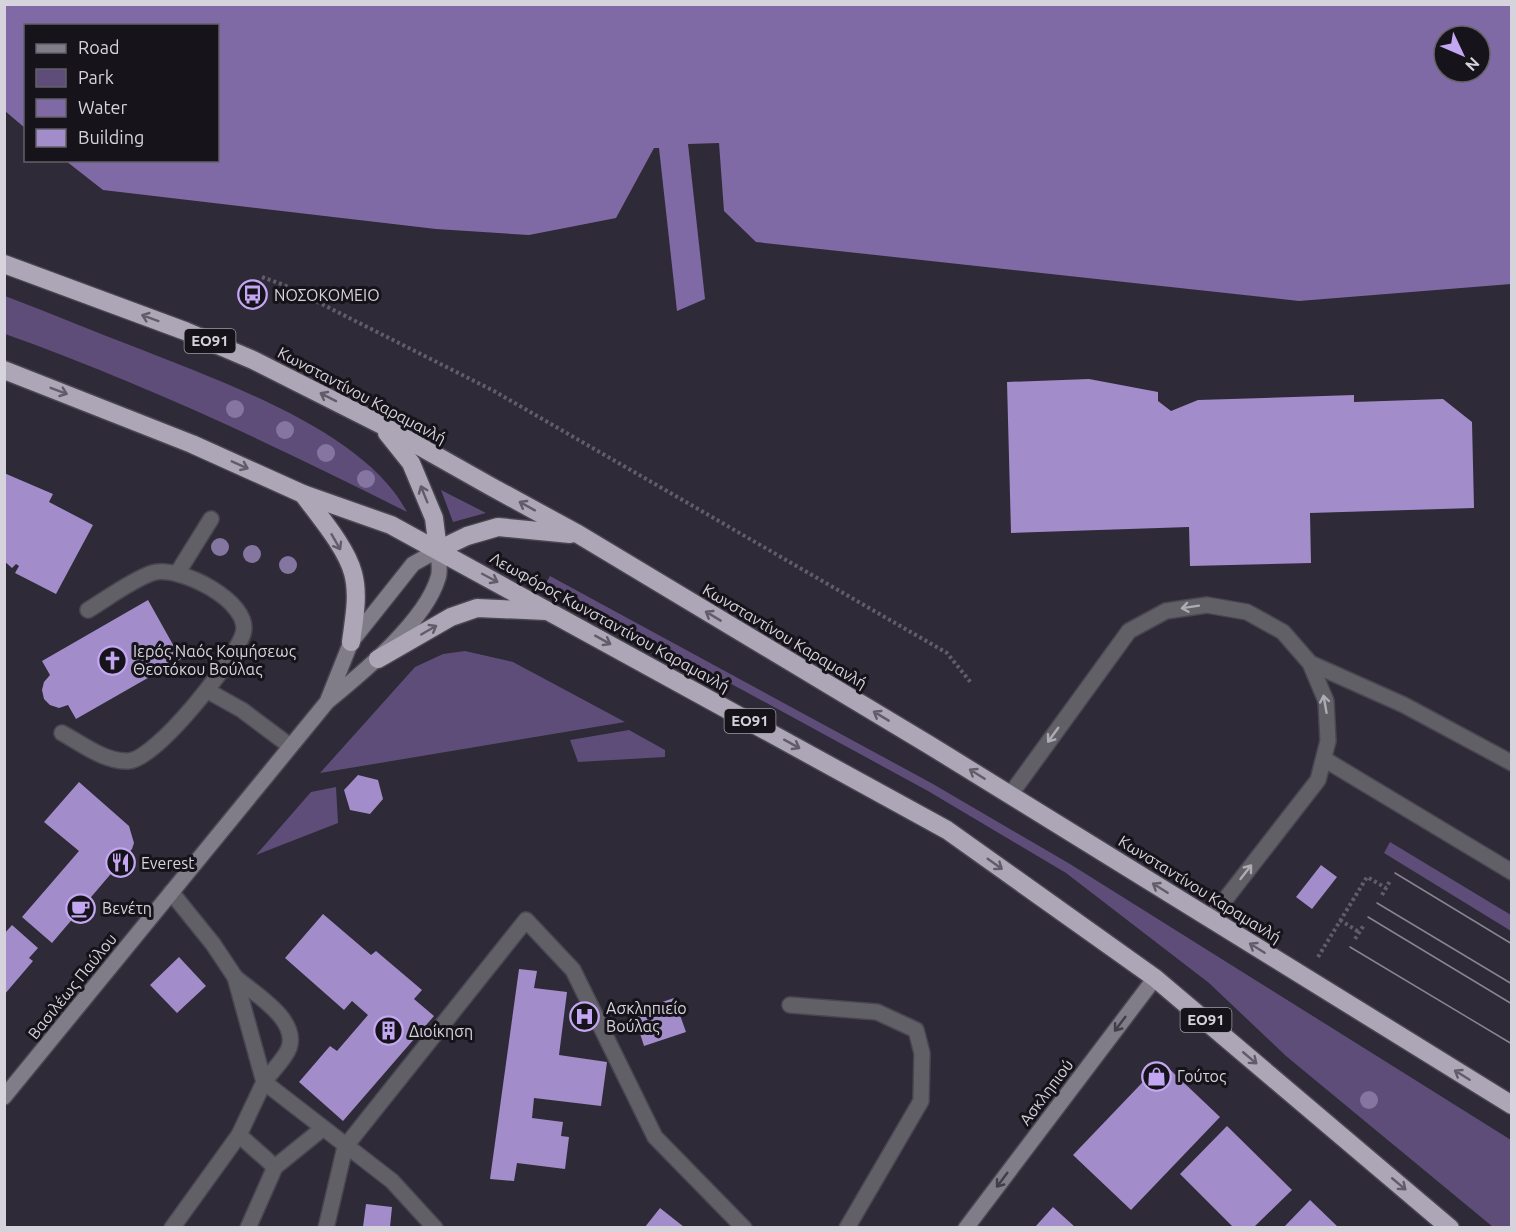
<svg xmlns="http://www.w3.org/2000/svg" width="1516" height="1232" viewBox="0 0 1516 1232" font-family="Ubuntu,sans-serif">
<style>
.green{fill:#5d4d78}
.water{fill:#806aa5;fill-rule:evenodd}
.building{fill:#a28cca}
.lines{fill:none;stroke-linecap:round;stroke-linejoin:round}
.lane-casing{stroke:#494551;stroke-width:18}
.secondary-casing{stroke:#494551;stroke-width:18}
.highway-casing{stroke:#494551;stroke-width:21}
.path{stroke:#615d69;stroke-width:4;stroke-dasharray:3 3;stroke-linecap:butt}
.lane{stroke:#626067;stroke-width:15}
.secondary{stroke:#807d88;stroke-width:15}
.highway{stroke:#aca6b7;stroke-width:18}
.tram{stroke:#87848f;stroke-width:1.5}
.tree{fill:#8475a1}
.oneway{stroke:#615d68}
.oneway2{stroke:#adabb3}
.oneway3{stroke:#403e46}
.labels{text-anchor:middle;stroke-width:6;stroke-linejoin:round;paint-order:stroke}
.shield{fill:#16141a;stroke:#9c9aa2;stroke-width:1.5}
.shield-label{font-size:15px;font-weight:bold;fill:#d6d3dc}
.poi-label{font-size:16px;fill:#d6d3dc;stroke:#16141a;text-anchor:start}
.street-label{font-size:16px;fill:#d6d3dc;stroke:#16141a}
</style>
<rect width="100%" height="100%" fill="#2e2a37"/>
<!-- green -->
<g class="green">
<path d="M 5,296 C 50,313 95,332 140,349 C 222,382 365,431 407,512 C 276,446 143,383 5,334 Z"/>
<polygon points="441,490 486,513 453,522"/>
<polygon points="550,576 933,784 1070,864 1511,1140 1511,1227 1493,1227 1286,1056 1209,983 1066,873 928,791 546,583"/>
<polygon points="465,651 513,662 625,722 320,773 415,667 443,654"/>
<polygon points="629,730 665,750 665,757 578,762 570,740"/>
<polygon points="336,787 338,823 256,855 311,792"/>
<polygon points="1390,842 1511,915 1511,931 1384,853"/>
</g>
<!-- water -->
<path class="water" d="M 4,5 L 1511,5 L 1511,284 L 1299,301 L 756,242 L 724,211 L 719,143 L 688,144 L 705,299 L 677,311 L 659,148 L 654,148 L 616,218 L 529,235 L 436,229 L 103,190 L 66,161 L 218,160 L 218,26 L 26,26 L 25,128 L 5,111 ZM 1444,36 L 1480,36 L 1480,72 L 1444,72 Z"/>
<!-- building -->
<g class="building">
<polygon points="1089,379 1158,392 1158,401 1171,411 1198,400 1354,395 1354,402 1443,399 1472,422 1474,508 1310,513 1311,563 1190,566 1189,527 1011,533 1007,382"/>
<polygon points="4,473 53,494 49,502 93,525 56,594 15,573 19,566 16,564 12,568 4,561"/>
<polygon points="148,600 181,659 76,719 68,705 59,708 50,705 44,699 42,690 44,682 50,675 42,661"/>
<polygon points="358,775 378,780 383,799 370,814 350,810 344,790"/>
<polygon points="79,782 129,826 134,843 132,849 52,943 22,917 79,851 44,822"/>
<polygon points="1321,865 1337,877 1312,909 1296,897"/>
<polygon points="323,914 371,955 376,951 422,990 414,999 434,1016 343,1121 299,1082 330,1046 337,1051 368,1015 352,1001 344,1010 285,958"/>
<polygon points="12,925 38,948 29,958 33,961 4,995 4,934"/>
<polygon points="179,957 206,986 177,1013 150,985"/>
<polygon points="519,969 537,971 534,988 567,992 559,1055 607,1062 601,1106 534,1098 532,1118 563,1122 561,1136 569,1137 565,1169 517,1163 514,1181 490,1179"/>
<polygon points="674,998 686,1032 644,1046 633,1012"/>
<polygon points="1162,1062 1220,1117 1131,1210 1073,1155"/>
<polygon points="1227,1126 1292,1190 1254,1227 1233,1227 1180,1174"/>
<polygon points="1310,1200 1338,1227 1284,1227"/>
<polygon points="366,1204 392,1207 390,1227 363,1227"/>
<polygon points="1053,1207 1075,1227 1035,1227"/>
<polygon points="660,1208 684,1227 645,1227"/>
</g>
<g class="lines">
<defs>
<g id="lane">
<polyline points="178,572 211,519"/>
<polyline points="1310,663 1404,705 1512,763"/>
<polyline points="208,691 242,710 290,746"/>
<path d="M 62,733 C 82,744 105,762 128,761 C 156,760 234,661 243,634 C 253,602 178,564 152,573 C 130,581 108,598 88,610"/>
<polyline points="1324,759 1512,872"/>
<polyline points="1010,795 1129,631 1166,611 1207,605 1247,612 1283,632 1310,663 1326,701 1328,741 1318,780 1210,919"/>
<polyline points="171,892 213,944 235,977 264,1082 239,1135 172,1228"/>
<path d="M 235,977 C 253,993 299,1019 289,1048 C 285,1059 271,1072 264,1082 L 392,1181 L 435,1228"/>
<polyline points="790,1005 877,1012 916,1030 922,1053 921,1101 847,1228"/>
<polyline points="239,1135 275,1167 248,1228"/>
<polyline points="275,1167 322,1129"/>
<polyline points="326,1228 345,1147 526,920 573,970 655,1137 744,1228"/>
</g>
<g id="secondary">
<path d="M 4,1097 L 327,702 C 362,673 425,622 438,578 C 441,570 438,558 438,550 L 413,564 L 351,642 L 327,702"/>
<polyline points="966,1228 1155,978"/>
</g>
<g id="highway">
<polyline points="4,264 185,331 253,360 380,424 490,486 578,534 931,746 1512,1105"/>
<polyline points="4,370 192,444 303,494 391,525 947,830 1155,978 1450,1228"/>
<polyline points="387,433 411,463 434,518 438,550"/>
<path d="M 303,494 C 319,516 346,547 353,573 C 359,595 354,619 351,642"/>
<polyline points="438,550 467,536 498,527 570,534"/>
<polyline points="378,659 451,617 477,608 547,611"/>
</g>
</defs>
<!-- lane casing -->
<use href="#lane" class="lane-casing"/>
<!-- secondary casing -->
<use href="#secondary" class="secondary-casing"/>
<!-- highway casing -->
<use href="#highway" class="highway-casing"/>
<!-- path -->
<g class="path">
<polyline points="262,277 284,285 494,391 947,653 972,684"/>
<polyline points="1382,895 1390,881"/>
<polyline points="1340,920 1359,932"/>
<polyline points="1355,939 1364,925"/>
<polyline points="1318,957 1367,877 1386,888"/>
</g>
<!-- lane -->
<use href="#lane" class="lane"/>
<!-- secondary -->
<use href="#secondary" class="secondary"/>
<!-- highway -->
<use href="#highway" class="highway"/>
<!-- tram -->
<g class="tram">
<polyline points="1395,873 1512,944"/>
<polyline points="1377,903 1512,984"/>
<polyline points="1368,917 1512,1004"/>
<polyline points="1350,947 1512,1044"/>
</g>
</g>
<!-- trees -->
<g class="tree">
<circle cx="235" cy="409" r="9"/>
<circle cx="285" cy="430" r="9"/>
<circle cx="326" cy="453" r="9"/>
<circle cx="366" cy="479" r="9"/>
<circle cx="220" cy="547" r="9"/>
<circle cx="252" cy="554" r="9"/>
<circle cx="288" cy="565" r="9"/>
<circle cx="1369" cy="1100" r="9"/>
</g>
<!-- one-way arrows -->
<defs><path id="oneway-shaft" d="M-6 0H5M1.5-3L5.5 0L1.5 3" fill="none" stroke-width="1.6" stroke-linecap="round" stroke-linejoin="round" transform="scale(1.5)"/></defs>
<g class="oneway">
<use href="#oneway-shaft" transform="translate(150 318) rotate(-160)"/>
<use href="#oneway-shaft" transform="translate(59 391) rotate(21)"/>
<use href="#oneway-shaft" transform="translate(328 397) rotate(-153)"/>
<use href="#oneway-shaft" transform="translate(240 465) rotate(24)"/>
<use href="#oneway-shaft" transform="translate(424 494) rotate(-112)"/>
<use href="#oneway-shaft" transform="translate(527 506) rotate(-151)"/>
<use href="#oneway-shaft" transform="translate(336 542) rotate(60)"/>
<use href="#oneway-shaft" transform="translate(490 578) rotate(28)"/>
<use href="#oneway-shaft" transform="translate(713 616) rotate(-149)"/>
<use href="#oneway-shaft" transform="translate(429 630) rotate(-30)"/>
<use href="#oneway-shaft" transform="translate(603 640) rotate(29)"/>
<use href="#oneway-shaft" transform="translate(881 716) rotate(-149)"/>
<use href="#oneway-shaft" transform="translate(792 744) rotate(29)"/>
<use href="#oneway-shaft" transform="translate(977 774) rotate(-148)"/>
<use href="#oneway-shaft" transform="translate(995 864) rotate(35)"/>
<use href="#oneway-shaft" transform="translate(1160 888) rotate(-148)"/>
<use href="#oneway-shaft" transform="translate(1257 948) rotate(-148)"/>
<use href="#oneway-shaft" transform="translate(1250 1058) rotate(40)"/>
<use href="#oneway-shaft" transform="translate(1462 1075) rotate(-148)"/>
<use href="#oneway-shaft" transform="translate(1399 1184) rotate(40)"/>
</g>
<g class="oneway2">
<use href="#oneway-shaft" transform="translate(1190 607) rotate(171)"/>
<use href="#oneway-shaft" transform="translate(1325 704) rotate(-100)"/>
<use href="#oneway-shaft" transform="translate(1053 735) rotate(126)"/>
<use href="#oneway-shaft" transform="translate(1246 872) rotate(-52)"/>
</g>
<g class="oneway3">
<use href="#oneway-shaft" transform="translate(1120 1024) rotate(127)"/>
<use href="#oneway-shaft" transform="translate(1002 1180) rotate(127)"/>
</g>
<!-- icons -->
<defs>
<symbol id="bus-ring" viewBox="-11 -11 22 22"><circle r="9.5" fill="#16141a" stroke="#c3a7f2" stroke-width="1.5"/><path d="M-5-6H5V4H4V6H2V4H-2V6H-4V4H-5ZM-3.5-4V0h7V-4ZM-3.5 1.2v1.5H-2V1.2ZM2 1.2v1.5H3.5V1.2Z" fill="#c3a7f2"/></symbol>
<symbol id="church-ring" viewBox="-11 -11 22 22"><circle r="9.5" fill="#16141a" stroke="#c3a7f2" stroke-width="1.5"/><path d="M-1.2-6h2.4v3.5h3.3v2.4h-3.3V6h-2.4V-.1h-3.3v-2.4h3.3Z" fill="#c3a7f2"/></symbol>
<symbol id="restaurant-ring" viewBox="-11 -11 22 22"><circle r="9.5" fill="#16141a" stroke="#c3a7f2" stroke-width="1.5"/><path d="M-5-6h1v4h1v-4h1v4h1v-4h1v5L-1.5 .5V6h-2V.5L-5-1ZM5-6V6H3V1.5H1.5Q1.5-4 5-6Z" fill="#c3a7f2"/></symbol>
<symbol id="cafe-ring" viewBox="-11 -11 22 22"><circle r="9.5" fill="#16141a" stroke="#c3a7f2" stroke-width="1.5"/><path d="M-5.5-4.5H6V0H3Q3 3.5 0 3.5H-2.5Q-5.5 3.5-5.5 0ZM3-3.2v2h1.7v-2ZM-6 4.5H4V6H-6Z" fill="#c3a7f2"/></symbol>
<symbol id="hospital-ring" viewBox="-11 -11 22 22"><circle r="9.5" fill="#16141a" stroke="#c3a7f2" stroke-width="1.5"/><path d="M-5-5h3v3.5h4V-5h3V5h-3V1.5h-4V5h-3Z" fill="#c3a7f2"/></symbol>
<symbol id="building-ring" viewBox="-11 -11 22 22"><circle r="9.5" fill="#16141a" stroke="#c3a7f2" stroke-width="1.5"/><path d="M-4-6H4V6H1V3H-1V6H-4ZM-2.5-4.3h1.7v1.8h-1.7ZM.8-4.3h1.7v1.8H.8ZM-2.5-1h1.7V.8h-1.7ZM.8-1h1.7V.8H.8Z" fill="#c3a7f2"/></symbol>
<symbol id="shop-ring" viewBox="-11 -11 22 22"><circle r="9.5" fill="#16141a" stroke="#c3a7f2" stroke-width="1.5"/><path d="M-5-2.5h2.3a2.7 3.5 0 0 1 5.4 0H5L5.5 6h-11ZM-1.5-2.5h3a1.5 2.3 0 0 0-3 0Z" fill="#c3a7f2"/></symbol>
</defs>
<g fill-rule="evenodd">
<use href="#bus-ring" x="236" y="278" width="33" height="33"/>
<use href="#church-ring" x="96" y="644" width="33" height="33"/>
<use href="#restaurant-ring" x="104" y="846" width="33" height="33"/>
<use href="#cafe-ring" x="64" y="892" width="33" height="33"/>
<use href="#hospital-ring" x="568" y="1000" width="33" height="33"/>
<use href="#building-ring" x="372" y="1014" width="33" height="33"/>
<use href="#shop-ring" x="1140" y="1060" width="33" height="33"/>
</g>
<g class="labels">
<!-- shield labels -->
<g class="shield">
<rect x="184.5" y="329" width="51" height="24" rx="4.5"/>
<rect x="724.5" y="709" width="51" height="24" rx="4.5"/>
<rect x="1180.5" y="1008" width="51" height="24" rx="4.5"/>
</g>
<g class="shield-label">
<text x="210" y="346">ΕΟ91</text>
<text x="750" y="726">ΕΟ91</text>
<text x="1206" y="1025">ΕΟ91</text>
</g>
<!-- poi labels -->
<g class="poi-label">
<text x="274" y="301">ΝΟΣΟΚΟΜΕΙΟ</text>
<text x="133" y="657">Ιερός Ναός Κοιμήσεως<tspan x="133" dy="18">Θεοτόκου Βούλας</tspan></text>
<text x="141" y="869">Everest</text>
<text x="102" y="914">Βενέτη</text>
<text x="606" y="1014">Ασκληπιείο<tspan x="606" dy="18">Βούλας</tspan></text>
<text x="409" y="1037">Διοίκηση</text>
<text x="1177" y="1082">Γούτος</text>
</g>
<!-- street labels -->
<g class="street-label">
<text transform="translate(362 395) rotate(28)" y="6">Κωνσταντίνου Καραμανλή</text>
<text transform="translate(610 622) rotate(29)" y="6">Λεωφόρος Κωνσταντίνου Καραμανλή</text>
<text transform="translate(785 636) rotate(31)" y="6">Κωνσταντίνου Καραμανλή</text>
<text transform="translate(1200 889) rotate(32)" y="6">Κωνσταντίνου Καραμανλή</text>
<text transform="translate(72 986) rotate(-51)" y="6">Βασιλέως Παύλου</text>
<text transform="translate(1046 1092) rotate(-53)" y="6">Ασκληπιού</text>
</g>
</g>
<!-- border -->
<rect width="1516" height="1232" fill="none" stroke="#d6d3dc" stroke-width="12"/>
<!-- legend -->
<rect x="24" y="24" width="195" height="138" fill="#16141a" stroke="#636068" stroke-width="1.5"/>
<rect x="36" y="44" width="30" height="9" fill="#807d88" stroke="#636068" stroke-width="1.5"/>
<text x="78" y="54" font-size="18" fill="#d6d3dc">Road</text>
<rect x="36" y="69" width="30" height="18" fill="#5d4d78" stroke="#636068" stroke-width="1.5"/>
<text x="78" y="84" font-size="18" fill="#d6d3dc">Park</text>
<rect x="36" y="99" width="30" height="18" fill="#806aa5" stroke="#636068" stroke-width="1.5"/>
<text x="78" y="114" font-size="18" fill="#d6d3dc">Water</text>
<rect x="36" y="129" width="30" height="18" fill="#a28cca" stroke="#636068" stroke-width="1.5"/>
<text x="78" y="144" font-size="18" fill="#d6d3dc">Building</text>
<!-- north arrow -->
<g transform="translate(1462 54) rotate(134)"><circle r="28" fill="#16141a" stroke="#636068" stroke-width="1.5"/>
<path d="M0-4.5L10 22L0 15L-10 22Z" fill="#c3a7f2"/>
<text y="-9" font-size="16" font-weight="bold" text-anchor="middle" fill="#d6d3dc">N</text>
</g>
</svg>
